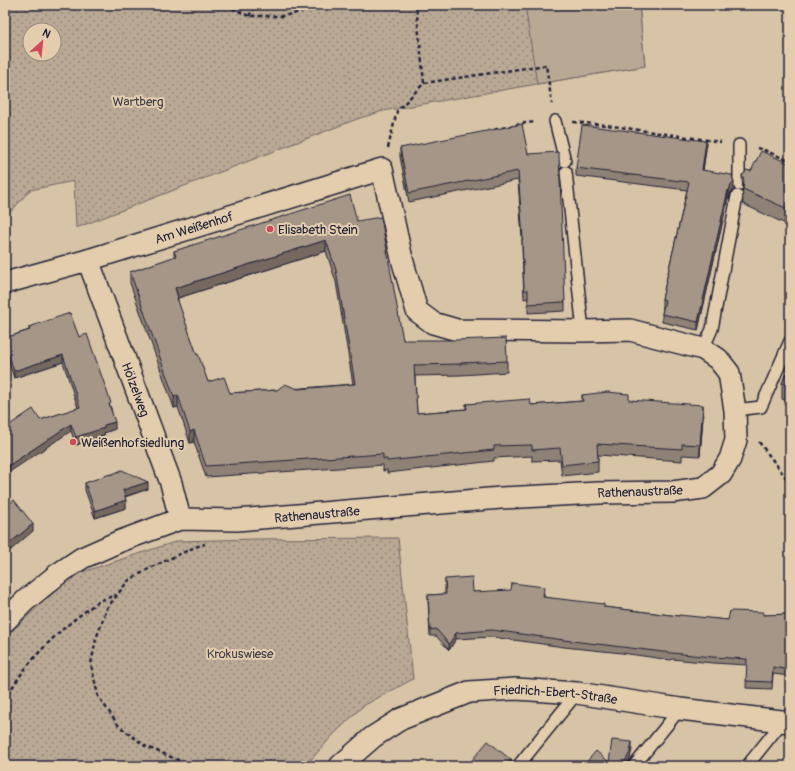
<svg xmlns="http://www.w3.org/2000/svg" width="795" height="771" viewBox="0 0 795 771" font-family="Pangolin,sans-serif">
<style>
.park{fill:url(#park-dots);stroke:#6e6568;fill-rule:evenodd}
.garden{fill:#b9a894;stroke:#6e6568}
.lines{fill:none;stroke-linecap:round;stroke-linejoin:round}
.service-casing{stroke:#22223b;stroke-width:14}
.minor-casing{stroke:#22223b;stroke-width:24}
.path{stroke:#22223b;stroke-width:2.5;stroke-dasharray:4 3;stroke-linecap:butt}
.service{stroke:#e3cdac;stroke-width:11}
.minor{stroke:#e3cdac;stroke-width:21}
.wall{fill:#8e8174;stroke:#22223b;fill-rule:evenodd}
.shaded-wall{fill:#74695e;stroke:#22223b}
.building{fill:#a59687;stroke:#22223b;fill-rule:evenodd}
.poi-dot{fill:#d1495b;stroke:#e3cdac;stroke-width:1.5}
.labels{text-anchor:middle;stroke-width:4;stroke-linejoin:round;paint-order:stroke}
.park-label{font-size:13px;fill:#403d4d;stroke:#e3cdac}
.street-label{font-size:13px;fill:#22223b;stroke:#e3cdac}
.poi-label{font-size:13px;fill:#22223b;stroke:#e3cdac;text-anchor:start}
</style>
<defs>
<pattern id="park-dots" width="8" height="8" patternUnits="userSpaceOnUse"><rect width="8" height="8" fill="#b9a894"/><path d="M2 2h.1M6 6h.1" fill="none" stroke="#96887a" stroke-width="1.8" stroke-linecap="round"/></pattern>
</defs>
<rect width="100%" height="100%" fill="#d7c3a5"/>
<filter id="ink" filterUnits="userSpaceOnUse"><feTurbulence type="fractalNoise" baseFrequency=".025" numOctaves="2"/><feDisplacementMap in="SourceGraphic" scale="8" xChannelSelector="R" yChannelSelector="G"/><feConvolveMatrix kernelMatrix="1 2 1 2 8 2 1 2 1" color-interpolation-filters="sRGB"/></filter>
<g filter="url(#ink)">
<!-- park -->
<g class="park">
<path d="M 5,5 L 639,5 L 645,66 L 537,84 L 383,111 L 357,119 L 76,228 L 74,181 L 30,190 L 7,216 L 5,191 ZM 30,30 L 54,30 L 54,54 L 30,54 Z"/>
<polygon points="398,538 413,679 363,706 333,735 309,762 307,766 5,766 5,637 73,575 178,541 255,539"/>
</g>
<!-- garden -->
<polygon class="garden" points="525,5 639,5 645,66 537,84"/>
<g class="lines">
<defs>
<g id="service">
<polyline points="555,121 565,161"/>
<polyline points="739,145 739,185"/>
<polyline points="566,172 583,331"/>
<polyline points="703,349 712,329 737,196"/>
<polyline points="735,410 761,407 790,341"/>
<polyline points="518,766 577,693"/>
<polyline points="634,766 680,709"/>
<polyline points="747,766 783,721"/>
</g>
<g id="minor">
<path id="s1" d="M 88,260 L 171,483 L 180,519"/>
<path id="s2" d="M 5,283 L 88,260 L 382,169 L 402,259 L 417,311 L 433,323 L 457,330 L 583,331 L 630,330 L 703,349 L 718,359 L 729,373 L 735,410 L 736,440 L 730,459 L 721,474 L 703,488 L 672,492 L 598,493 L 501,498 L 237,520 L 180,519 L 118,542 L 82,558 L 58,574 L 26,600 L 5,621"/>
<path id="s3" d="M 340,766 L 373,737 L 401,719 L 469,692 L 516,689 L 577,693 L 680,709 L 790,722"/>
</g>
</defs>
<!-- service casing -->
<use href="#service" class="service-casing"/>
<!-- minor casing -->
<use href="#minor" class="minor-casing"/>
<!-- path -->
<g class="path">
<polyline points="226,5 249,16 283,16 333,5"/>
<polyline points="249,16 256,5"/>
<polyline points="424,83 546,65 552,104"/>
<polyline points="573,122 606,125 721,142"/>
<polyline points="488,131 525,123 536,122"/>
<polyline points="388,148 397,111 424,83 416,5"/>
<polyline points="757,148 764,150 787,160"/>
<polyline points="759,442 790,483"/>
<path d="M 5,700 C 23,666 52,636 83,613 C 88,609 93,605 98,602 C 103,599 110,597 116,595"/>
<polyline points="192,766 145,746 119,726 98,696 91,664 96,639 107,608 128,581 150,568 195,547 205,544"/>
</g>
<!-- service -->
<use href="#service" class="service"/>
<!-- minor -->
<use href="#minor" class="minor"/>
</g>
<!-- wall -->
<g class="wall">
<polygon points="400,148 528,154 565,302 565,311 528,313 528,298 524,299 522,248 522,239 518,180 409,202 400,157"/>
<polygon points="706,149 703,170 734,190 731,192 729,199 728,198 698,330 662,322 662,314 663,308 662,307 662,299 687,190 576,176 576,168"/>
<polygon points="790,164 790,226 743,204 742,175 751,171"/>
<path d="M 357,221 L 403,340 L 507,361 L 507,372 L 461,375 L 415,376 L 417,413 L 466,409 L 466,404 L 531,405 L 582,401 L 582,395 L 629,400 L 703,417 L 700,456 L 682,455 L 682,461 L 598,455 L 598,472 L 562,476 L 560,460 L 532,461 L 532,456 L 494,458 L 494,461 L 387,473 L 387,470 L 383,471 L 383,465 L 206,477 L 194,442 L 190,443 L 178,407 L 174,408 L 130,283 L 130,272 L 174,257 L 174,251 ZM 326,251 L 336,282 L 353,384 L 277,390 L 230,393 L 208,382 L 197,355 L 178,302 L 178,298 Z"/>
<polygon points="29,327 79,337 111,408 115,429 104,433 104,435 76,445 71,431 40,420 78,408 63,362 14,378 5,351 5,338 29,330"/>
<polygon points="790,364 790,402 782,399 782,383"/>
<polygon points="110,475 148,489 125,497 126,508 95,518 85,490 85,483"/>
<polygon points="445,579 473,592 544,593 544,597 604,607 679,616 728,620 763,615 790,614 790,676 773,674 772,689 746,688 747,665 713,663 672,659 671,660 622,653 564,647 492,637 456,639 449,650 436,636 430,636 428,601 428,595 445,594"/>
</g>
<!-- shaded-wall -->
<g class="shaded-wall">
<polygon points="706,141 706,149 702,178 702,170"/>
<polygon points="734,182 734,190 731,192 729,199 729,191 731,184"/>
<polygon points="728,190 728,198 698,330 698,322"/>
<polygon points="326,240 326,251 178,298 175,288"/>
<polygon points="63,355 63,362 14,378 14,371"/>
<polygon points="178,395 178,407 174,408 174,397"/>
<polygon points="703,405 703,417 700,456 700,445"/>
<polygon points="115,422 115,429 104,433 104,435 76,445 76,437 104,425"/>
<polygon points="71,424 71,431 5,475 5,468"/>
<polygon points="194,430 194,442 190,443 190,432"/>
<polygon points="148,482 148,489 123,497 123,490"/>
<polygon points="126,500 126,508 95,518 95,511"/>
<polygon points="33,524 33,531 5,555 5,547"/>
<polygon points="456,633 456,639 449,650 449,644"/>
<polygon points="632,742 632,749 630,759 626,766 621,766"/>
<polygon points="511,760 511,766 506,766"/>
</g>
<!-- building -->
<g class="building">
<polygon points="522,124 528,154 558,152 559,155 565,302 528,304 528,290 524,290 522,239 523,239 518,171 409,193 400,148"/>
<polygon points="582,125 706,141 702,170 732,175 733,180 734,182 731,184 729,191 728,190 698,322 662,314 665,300 662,299 689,182 576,168"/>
<polygon points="761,151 790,164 790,210 743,189 744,181 742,175 745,173 746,170 751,171"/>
<path d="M 350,195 L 357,221 L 381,217 L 403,340 L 456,340 L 506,338 L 507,361 L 461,363 L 461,364 L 414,365 L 417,413 L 467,409 L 466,404 L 530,399 L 531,405 L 583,401 L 582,395 L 607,392 L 629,394 L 629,400 L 703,405 L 700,445 L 682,444 L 682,449 L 597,444 L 598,461 L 562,465 L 560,448 L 532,450 L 532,445 L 494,446 L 494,450 L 387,461 L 387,459 L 383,459 L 383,454 L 206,466 L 194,430 L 190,432 L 178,395 L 174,397 L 130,272 L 176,256 L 174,251 ZM 326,240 L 336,270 L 355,384 L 298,389 L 285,384 L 277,390 L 230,393 L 224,377 L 208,382 L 198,354 L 197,355 L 177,298 L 178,298 L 175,288 Z"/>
<polygon points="70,313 79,337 87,334 111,403 109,404 115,422 104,425 104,428 76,437 71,424 5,468 5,428 33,409 40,420 80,407 63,355 14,371 5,343 5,338 30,330 29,327"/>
<polygon points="790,364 790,386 782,383"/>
<polygon points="122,470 148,482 123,490 126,500 95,511 85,483 110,474 110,475"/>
<polygon points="14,500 33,524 5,547 5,507"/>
<polygon points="472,577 473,592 511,590 512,583 544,587 543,597 604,604 604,607 679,616 679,615 728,620 730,611 763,612 763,615 790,614 790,670 773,667 772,682 746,681 747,659 713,657 672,653 671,653 622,647 564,640 492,630 456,633 449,644 436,629 430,630 428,595 446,594 445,579"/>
<polygon points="612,740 632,742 630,752 627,758 621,766 583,766 596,751 609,762"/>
<polygon points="488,741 511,760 506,766 467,766"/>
</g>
</g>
<!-- markers -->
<g class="poi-dot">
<circle cx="270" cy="229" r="4"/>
<circle cx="73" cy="442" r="4"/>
</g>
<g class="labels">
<!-- park labels -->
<g class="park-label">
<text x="138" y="106">Wartberg</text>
<text x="240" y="658">Krokuswiese</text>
</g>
<!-- street labels -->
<g class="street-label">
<text dy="5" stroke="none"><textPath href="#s2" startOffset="197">Am Weißenhof</textPath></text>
<text dy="5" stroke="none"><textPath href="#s1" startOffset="138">Hölzelweg</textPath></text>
<text transform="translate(640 491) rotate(-2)" y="5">Rathenaustraße</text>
<text transform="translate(317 514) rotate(-5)" y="5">Rathenaustraße</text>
<text dy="5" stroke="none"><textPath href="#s3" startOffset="237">Friedrich-Ebert-Straße</textPath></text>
</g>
<!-- poi labels -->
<g class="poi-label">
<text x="278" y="234">Elisabeth Stein</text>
<text x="81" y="447">Weißenhofsiedlung</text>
</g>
</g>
<!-- margin -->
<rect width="795" height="771" fill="none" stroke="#e3cdac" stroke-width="20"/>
<rect x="10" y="10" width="775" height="751" fill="none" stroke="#22223b" stroke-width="1.5" filter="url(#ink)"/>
<!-- north arrow -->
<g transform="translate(42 42) rotate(27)"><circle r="19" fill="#e3cdac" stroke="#96897f"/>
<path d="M0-3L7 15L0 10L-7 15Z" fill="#d1495b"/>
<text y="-6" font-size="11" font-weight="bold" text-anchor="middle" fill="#22223b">N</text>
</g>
</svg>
